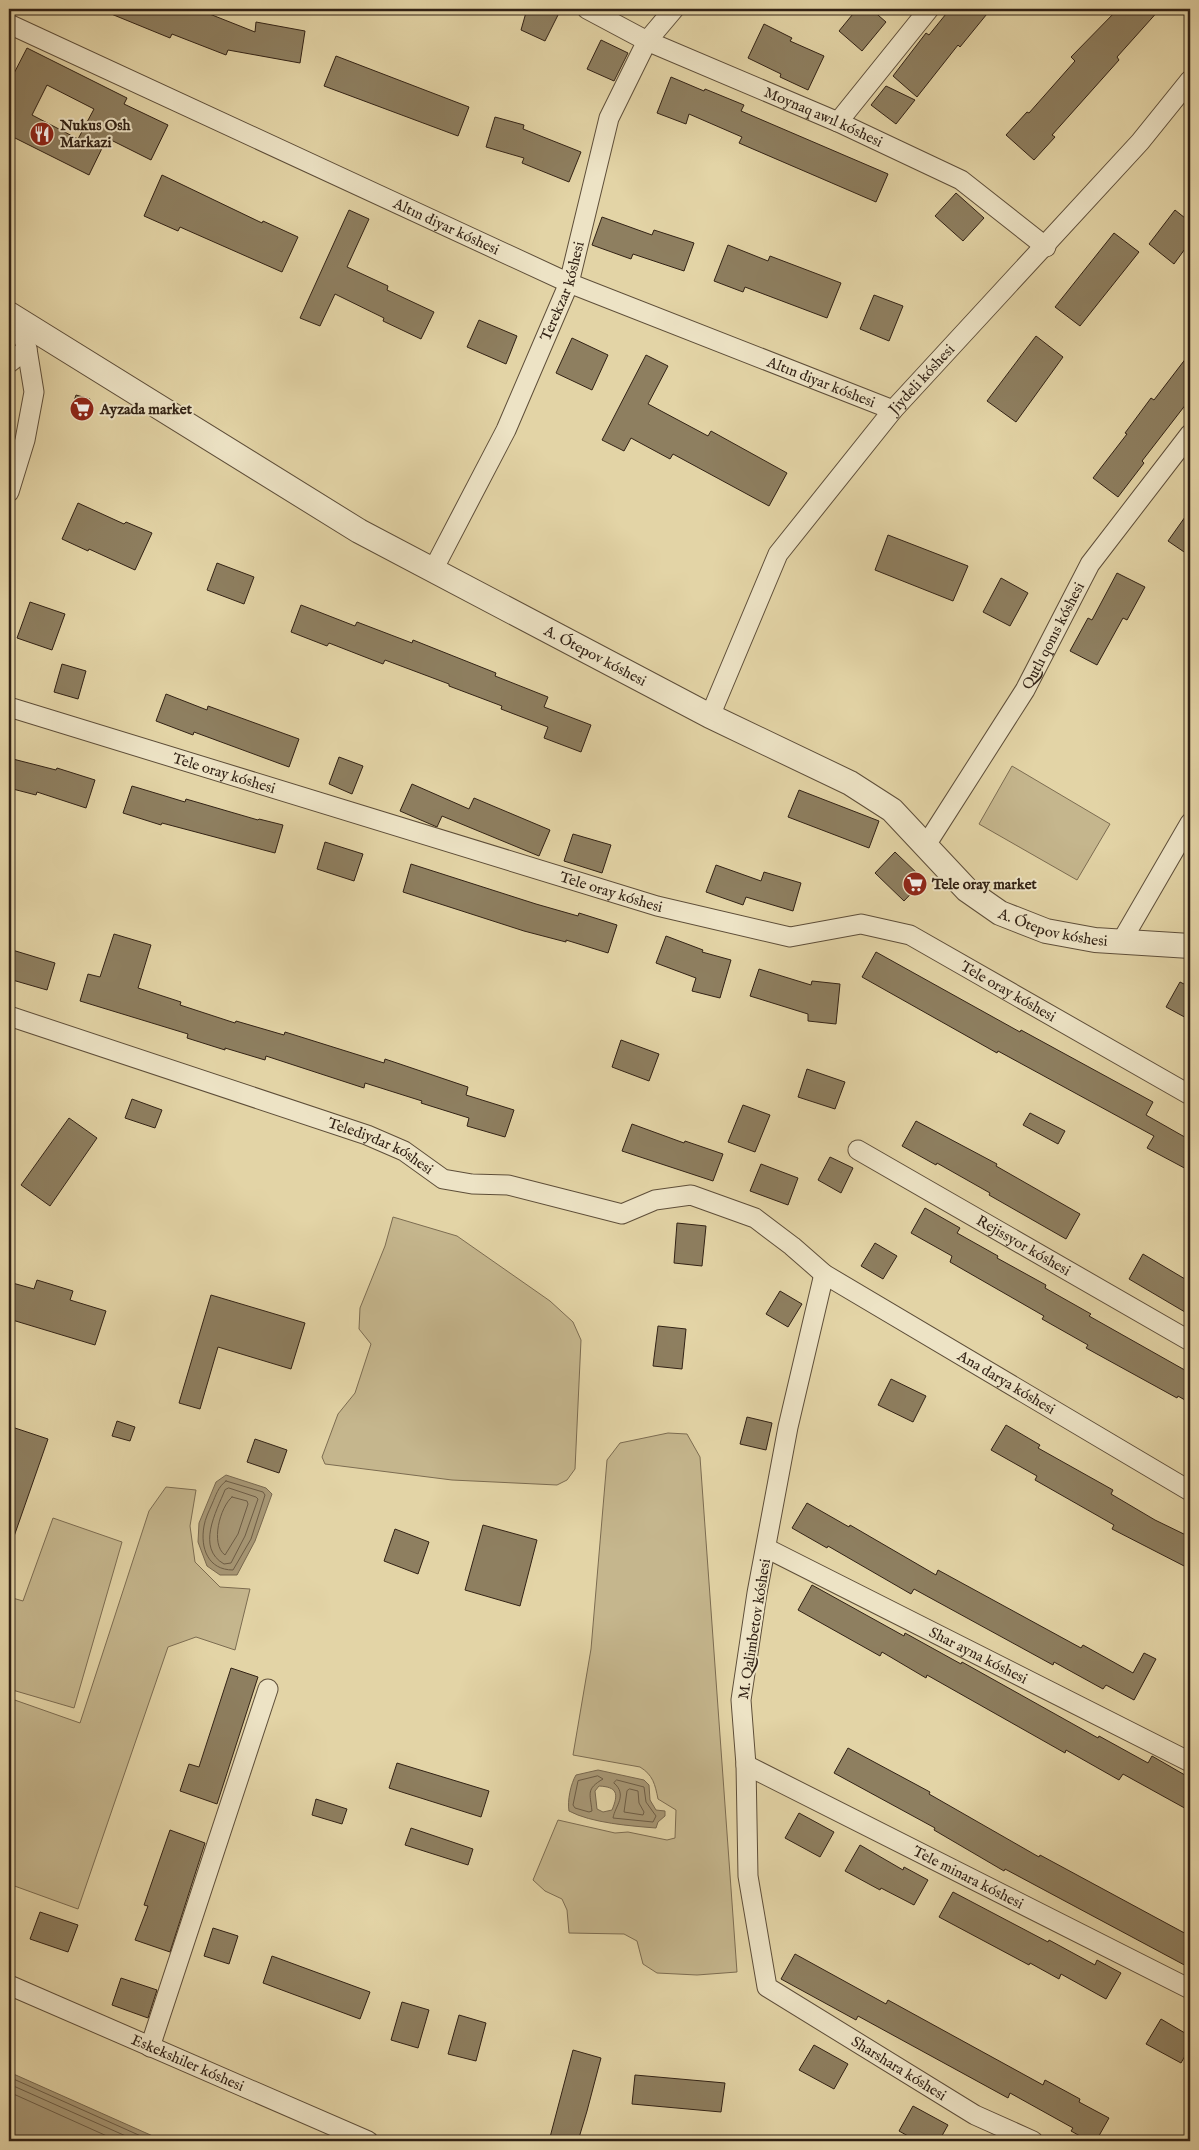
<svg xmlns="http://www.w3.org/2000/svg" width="1199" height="2150" viewBox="0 0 1199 2150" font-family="'IM FELL English',serif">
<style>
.green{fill:#c5b68d;stroke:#7c6c51}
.water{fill:#a79775;stroke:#78684f;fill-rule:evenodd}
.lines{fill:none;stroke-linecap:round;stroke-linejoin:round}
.shore{stroke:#6c5c45;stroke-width:1}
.building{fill:#8e7f60;stroke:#322215;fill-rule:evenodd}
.minor-casing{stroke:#5e4e39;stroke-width:21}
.tertiary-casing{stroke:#5e4e39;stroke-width:26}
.minor{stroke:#ede3c5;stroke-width:19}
.tertiary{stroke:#ede3c5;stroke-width:24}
.labels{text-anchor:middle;stroke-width:4;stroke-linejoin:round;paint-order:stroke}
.street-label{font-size:15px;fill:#322215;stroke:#ede3c5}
.poi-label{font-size:15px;font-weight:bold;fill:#322215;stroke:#ede3c5;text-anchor:start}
</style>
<rect width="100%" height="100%" fill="#e3d4a6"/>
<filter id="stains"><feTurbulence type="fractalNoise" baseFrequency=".004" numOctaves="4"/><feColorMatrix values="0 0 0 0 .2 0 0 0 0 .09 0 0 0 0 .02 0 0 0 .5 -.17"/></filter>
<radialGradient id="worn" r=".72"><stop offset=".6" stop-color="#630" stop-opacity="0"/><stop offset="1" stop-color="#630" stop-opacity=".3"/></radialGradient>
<!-- green -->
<g class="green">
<polygon points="1012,766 1110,824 1077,880 979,824"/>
<polygon points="393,1217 457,1236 550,1301 573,1322 581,1340 575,1469 567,1480 557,1485 452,1480 325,1464 322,1457 338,1414 355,1393 371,1344 359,1329 360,1308 385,1246"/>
<path d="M 668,1433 L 687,1434 L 700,1457 L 737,1972 L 697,1975 L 657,1973 L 643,1964 L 637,1941 L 624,1934 L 569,1933 L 567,1910 L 562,1899 L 545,1891 L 533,1880 L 558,1820 L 615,1833 L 628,1832 L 667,1840 L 675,1838 L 676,1810 L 658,1799 C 655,1784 653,1775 640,1767 L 573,1755 L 591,1649 L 607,1460 L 620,1443 Z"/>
<polygon points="166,1487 196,1490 190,1526 195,1562 220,1587 250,1589 235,1650 196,1637 168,1647 78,1909 9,1884 9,1698 80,1723 149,1511"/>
<polygon points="53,1518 122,1542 74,1708 9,1689 9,1597 23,1601"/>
</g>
<!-- water -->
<g class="water">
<polygon points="226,1475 266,1488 272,1494 255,1541 237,1575 220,1575 207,1566 198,1542 199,1523 216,1482"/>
<path d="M 598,1770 L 644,1780 L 649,1785 L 650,1800 L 656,1810 L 665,1811 L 665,1816 L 658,1822 L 656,1828 C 631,1826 591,1823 569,1811 C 567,1801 571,1783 576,1775 ZM 599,1786 C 617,1787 619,1793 612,1810 L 603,1812 L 597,1809 L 595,1791 Z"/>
<polygon points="9,2072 164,2141 9,2141"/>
</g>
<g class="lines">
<!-- shore -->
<g class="shore">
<path d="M 226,1481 L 263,1492 L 265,1495 L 251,1539 L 233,1570 C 208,1570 200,1548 204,1526 C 205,1519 209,1511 212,1504 C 216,1495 218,1487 226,1481 Z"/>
<path d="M 229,1488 L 256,1497 L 258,1499 L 245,1536 L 231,1563 L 224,1564 C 196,1548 216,1512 225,1490 Z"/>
<path d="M 232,1497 L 247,1501 L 248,1504 L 238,1534 L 225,1555 C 210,1544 220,1507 232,1497 Z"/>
<path d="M 598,1776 L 603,1779 C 586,1789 590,1793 592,1811 L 589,1812 L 575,1808 L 573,1805 L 578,1781 Z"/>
<path d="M 617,1780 L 644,1787 L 646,1802 L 656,1816 L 653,1822 L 613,1818 C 615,1806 628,1795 614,1783 Z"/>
<polygon points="630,1789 638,1791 639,1803 644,1812 643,1815 624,1812 627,1791"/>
<polyline points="9,2077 152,2141"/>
<polyline points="9,2084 137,2141"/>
<polyline points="9,2092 118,2141"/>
</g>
</g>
<!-- building -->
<g class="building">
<polygon points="99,9 197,9 255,32 256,22 305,31 300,63 228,50 226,55 172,34 170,38"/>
<polygon points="527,9 549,9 559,13 545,41 521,30"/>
<polygon points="857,9 871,9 886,22 862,51 839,31"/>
<polygon points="950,9 991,9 960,47 958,45 917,97 893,76 926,33 929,35"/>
<polygon points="1118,9 1160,9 1117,57 1119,60 1052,135 1055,137 1034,160 1006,135 1027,112 1029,113 1075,61 1071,57"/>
<polygon points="764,24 792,38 790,41 824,56 808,90 780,77 781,74 748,58"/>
<polygon points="601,40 628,53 614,81 587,69"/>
<path d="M 27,48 L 127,98 L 124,104 L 168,125 L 151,160 L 107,138 L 89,175 L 9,135 L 9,83 ZM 47,85 L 94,109 L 78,139 L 32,115 Z"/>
<polygon points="336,56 469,107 458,136 324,86"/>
<polygon points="671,77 704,91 705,89 744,105 741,111 888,174 876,202 739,143 742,137 689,114 686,124 657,113"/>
<polygon points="886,86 915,100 896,124 871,105"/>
<polygon points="495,117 524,125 523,129 581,152 569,182 522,163 524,158 486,147"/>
<polygon points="162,175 262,223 263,221 298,237 282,272 180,227 178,231 144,216"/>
<polygon points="956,193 984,218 963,241 935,216"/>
<polygon points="349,210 369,219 347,267 388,286 387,290 434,312 421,339 383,321 384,318 335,294 320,326 300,318"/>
<polygon points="1175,210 1190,222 1190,242 1174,264 1149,244"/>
<polygon points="602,217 652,235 654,230 694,243 684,271 633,254 631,259 592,245"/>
<polygon points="1114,233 1139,252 1080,326 1055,307"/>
<polygon points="728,245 768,261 770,256 841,283 827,318 745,287 743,292 714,281"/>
<polygon points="874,295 903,306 889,341 860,329"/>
<polygon points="479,320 517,336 506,364 467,347"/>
<polygon points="1036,336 1063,357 1016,422 987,401"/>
<polygon points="572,338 608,355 592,390 556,373"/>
<polygon points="1190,353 1190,399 1142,461 1144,463 1118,497 1093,478 1127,434 1125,433 1151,398 1154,400"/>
<polygon points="646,355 668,366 648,404 708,436 711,431 787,473 769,506 673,454 670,459 631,438 624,451 602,440"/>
<polygon points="76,395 90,399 86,415 71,410"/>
<polygon points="78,503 124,524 126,522 152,533 135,570 89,549 88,551 62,539"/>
<polygon points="1190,510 1190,556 1168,541"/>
<polygon points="888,535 968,566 953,601 875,570"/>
<polygon points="217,563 254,577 244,604 207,590"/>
<polygon points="1117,573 1145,587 1127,620 1123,618 1097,665 1070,651 1088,618 1092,620"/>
<polygon points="1001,578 1028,593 1010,626 983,612"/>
<polygon points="30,602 65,614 52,650 17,638"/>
<polygon points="301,605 355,626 357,622 412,643 413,640 496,673 495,676 548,697 544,707 591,725 581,752 544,738 548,727 501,709 502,706 449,686 449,684 385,660 383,664 329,643 327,646 291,632"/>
<polygon points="62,664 86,671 78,699 54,692"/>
<polygon points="166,694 207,710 208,706 299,739 289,767 194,732 193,735 156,721"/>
<polygon points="339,757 363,766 352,794 329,784"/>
<polygon points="9,758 56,770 57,768 95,780 86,808 37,792 36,795 9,788"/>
<polygon points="412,784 469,809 474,798 550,830 539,856 442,816 437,827 400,811"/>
<polygon points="132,786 185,802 186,799 258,820 259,819 283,825 275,853 162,823 161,825 123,813"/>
<polygon points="799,790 879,821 869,848 788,817"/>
<polygon points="573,834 611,845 602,873 564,861"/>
<polygon points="325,842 363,854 354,881 317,869"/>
<polygon points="895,852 924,880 904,901 875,873"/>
<polygon points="411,864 536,904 578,916 579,913 617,925 608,953 566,940 566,942 524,931 403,892"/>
<polygon points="716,865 761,881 764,872 801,883 793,911 746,897 743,905 706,892"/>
<polygon points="114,934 151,945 138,988 181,1002 180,1005 235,1023 236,1021 284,1035 285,1032 384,1063 385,1059 468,1087 466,1095 514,1110 505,1137 467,1126 469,1118 421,1103 422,1101 365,1083 364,1088 266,1056 265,1060 225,1048 225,1050 187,1038 188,1034 80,1001 88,974 100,977"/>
<polygon points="666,936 703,950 702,952 731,960 720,998 692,991 696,978 656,963"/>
<polygon points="9,949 55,963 47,990 9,979"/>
<polygon points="876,952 1020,1032 1021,1030 1153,1102 1146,1115 1190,1140 1190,1171 1147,1148 1154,1136 998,1051 997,1053 862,977"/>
<polygon points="759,969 811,985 812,981 840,984 836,1024 808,1021 808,1014 750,996"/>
<polygon points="1180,982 1190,987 1190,1020 1166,1007"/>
<polygon points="621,1040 659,1054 649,1081 612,1067"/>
<polygon points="807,1069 845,1082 835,1109 798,1097"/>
<polygon points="132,1099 162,1110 155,1128 125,1118"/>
<polygon points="743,1105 770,1115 755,1152 728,1142"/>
<polygon points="1030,1113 1065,1131 1058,1144 1023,1125"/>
<polygon points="69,1118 97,1138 50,1206 21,1185"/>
<polygon points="916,1121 997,1164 996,1166 1080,1214 1066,1239 989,1195 990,1193 937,1163 936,1165 902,1146"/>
<polygon points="632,1124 684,1143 685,1141 723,1154 713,1181 622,1151"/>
<polygon points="830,1157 853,1168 841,1193 818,1180"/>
<polygon points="761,1164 798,1178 788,1205 750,1191"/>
<polygon points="925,1208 960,1228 957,1233 998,1256 997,1258 1046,1285 1045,1288 1091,1314 1089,1316 1190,1373 1190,1403 1178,1396 1177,1398 1086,1348 1088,1345 1042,1319 1044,1316 950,1262 952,1256 911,1233"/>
<polygon points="677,1223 706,1226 702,1266 674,1263"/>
<polygon points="875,1243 897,1256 883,1279 861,1266"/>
<polygon points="1143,1254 1190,1282 1190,1315 1129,1279"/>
<polygon points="37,1280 73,1291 70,1300 106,1311 95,1345 9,1319 9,1282 34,1289"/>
<polygon points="780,1291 802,1304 788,1327 766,1314"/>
<polygon points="211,1295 305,1323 291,1369 218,1347 200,1409 179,1403"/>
<polygon points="658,1326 686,1329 682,1369 653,1366"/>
<polygon points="891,1379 926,1396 913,1422 878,1405"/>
<polygon points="747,1417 772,1423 766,1450 740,1444"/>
<polygon points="117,1421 135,1427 130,1441 112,1436"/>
<polygon points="1006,1425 1040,1445 1038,1448 1113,1490 1111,1494 1155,1520 1190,1537 1190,1569 1112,1529 1114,1525 1035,1480 1037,1476 991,1450"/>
<polygon points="9,1426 48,1439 11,1545 9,1545"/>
<polygon points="255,1439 287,1450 279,1473 247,1462"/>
<polygon points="807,1503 849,1527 850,1525 936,1575 938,1570 1081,1648 1083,1645 1133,1673 1144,1653 1156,1659 1134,1700 1106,1685 1103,1689 1054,1662 1053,1665 914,1589 911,1594 828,1546 827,1548 792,1528"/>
<polygon points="483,1525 537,1540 520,1606 465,1590"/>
<polygon points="395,1529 429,1542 418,1574 384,1561"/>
<polygon points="812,1585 904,1636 905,1633 961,1664 962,1662 1098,1738 1099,1736 1148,1763 1152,1756 1190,1778 1190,1811 1123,1774 1119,1780 1066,1750 1065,1753 927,1675 926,1678 882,1652 880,1656 798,1610"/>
<polygon points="231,1668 258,1677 217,1804 180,1791 189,1764 199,1767"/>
<polygon points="848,1748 930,1792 929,1794 1039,1857 1040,1855 1190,1936 1190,1968 1005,1869 1004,1871 934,1830 935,1828 834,1773"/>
<polygon points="397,1763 489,1791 481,1817 389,1788"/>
<polygon points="316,1799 347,1809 342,1824 312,1815"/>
<polygon points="799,1813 834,1832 820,1857 785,1838"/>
<polygon points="411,1828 473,1849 468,1865 405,1845"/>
<polygon points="170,1830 205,1843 170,1952 135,1940 148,1906 144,1905"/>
<polygon points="860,1845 903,1870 904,1867 928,1880 914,1905 881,1888 880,1890 845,1871"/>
<polygon points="953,1892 1048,1942 1049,1940 1095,1965 1097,1960 1121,1973 1106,1999 1061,1974 1059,1979 1030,1963 1029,1965 939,1917"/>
<polygon points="40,1912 78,1925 68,1952 30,1939"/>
<polygon points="213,1928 238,1936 229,1964 204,1956"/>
<polygon points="795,1954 886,2004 888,2000 1043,2085 1045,2080 1080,2099 1079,2102 1109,2118 1096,2141 1089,2141 1071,2131 1073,2128 1010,2093 1008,2098 858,2016 856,2020 781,1979"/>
<polygon points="272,1956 370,1992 360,2019 263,1983"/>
<polygon points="121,1978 157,1990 148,2018 112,2005"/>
<polygon points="402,2002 429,2010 418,2048 391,2040"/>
<polygon points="459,2015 486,2023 476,2061 448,2054"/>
<polygon points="1161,2019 1190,2036 1190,2047 1181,2063 1146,2044"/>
<polygon points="814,2045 848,2064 834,2089 799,2070"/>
<polygon points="573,2050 601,2058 587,2111 578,2141 549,2141"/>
<polygon points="635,2075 725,2083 721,2112 632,2104"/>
<polygon points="913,2106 948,2125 939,2141 917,2141 899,2131"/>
</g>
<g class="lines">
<defs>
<g id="minor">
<path id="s1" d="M 587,9 L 647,41 L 838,122 L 961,180 L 1046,247"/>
<path id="s2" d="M 9,24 L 569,283 L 893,410"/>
<polyline points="838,122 929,9"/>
<polyline points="9,363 27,349"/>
<polyline points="9,492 25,440 34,392 27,349 17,320"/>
<path id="s3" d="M 433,570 L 506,430 L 569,283 L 609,118 L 647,41 L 674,9"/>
<path id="s4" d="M 9,707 L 657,906 L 790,937 L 861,924 L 910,935 L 1190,1095"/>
<path id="s5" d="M 710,716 L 778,554 L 893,410 L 1140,142 L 1190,80"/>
<path id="s6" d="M 926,845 L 1025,690 L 1090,564 L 1190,434"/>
<polyline points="1121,942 1190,823"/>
<path id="s7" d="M 9,1016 L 367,1135 L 404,1151 L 443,1179 L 472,1184 L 508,1185 L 622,1214 L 655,1200 L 691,1195 L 755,1218 L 792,1246 L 824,1274 L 1190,1491"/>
<path id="s8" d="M 858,1150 L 1190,1341"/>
<path id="s9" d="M 824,1274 L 788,1427 L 757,1593 L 741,1700 L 746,1765 L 748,1876 L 767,1987 L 975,2115 L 1033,2141"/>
<path id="s10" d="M 766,1548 L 1190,1762"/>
<path id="s11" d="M 746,1765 L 1190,1989"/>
<path id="s12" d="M 9,1985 L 368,2141"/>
<polyline points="150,2047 268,1689"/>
</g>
<g id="tertiary">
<path id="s13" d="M 9,314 L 359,531 L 710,716 L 850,783 L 892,810 L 967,890 L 1000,913 L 1046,931 L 1095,940 L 1190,946"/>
</g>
</defs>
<!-- minor casing -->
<use href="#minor" class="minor-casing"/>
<!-- tertiary casing -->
<use href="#tertiary" class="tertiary-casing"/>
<!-- minor -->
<use href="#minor" class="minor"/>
<!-- tertiary -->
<use href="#tertiary" class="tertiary"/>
</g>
<!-- icons -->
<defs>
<symbol id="restaurant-disc" viewBox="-11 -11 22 22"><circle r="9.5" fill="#8f2418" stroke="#ede3c5"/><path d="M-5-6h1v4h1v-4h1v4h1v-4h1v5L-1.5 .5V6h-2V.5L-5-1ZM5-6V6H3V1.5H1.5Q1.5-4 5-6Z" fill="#fff"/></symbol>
<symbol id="supermarket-disc" viewBox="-11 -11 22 22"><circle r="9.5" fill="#8f2418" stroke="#ede3c5"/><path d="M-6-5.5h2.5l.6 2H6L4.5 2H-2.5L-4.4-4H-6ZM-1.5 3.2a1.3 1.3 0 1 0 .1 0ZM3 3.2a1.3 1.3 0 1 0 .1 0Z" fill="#fff"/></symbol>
</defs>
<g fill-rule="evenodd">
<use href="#restaurant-disc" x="28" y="120" width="28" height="28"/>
<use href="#supermarket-disc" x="68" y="395" width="28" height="28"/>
<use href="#supermarket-disc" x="901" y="870" width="28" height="28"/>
</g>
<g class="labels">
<!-- street labels -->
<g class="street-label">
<text dy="5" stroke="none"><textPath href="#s1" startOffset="260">Moynaq awıl kóshesi</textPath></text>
<text dy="5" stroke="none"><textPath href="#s2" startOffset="482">Altın diyar kóshesi</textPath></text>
<text dy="5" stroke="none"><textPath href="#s3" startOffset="308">Terekzar kóshesi</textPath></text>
<text dy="5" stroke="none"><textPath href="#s5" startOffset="402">Jiydeli kóshesi</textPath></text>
<text dy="5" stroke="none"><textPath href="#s2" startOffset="888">Altın diyar kóshesi</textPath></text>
<text dy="5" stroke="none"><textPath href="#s6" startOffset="245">Qutlı qonıs kóshesi</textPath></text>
<text dy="5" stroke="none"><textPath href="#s13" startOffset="679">A. Ótepov kóshesi</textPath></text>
<text dy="5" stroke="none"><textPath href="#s4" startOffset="225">Tele oray kóshesi</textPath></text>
<text dy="5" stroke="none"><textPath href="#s4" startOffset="630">Tele oray kóshesi</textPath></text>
<text dy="5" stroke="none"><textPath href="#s13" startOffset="1219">A. Ótepov kóshesi</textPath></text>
<text dy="5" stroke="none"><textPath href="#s4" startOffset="1050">Tele oray kóshesi</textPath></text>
<text dy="5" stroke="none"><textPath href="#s7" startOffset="394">Telediydar kóshesi</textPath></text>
<text dy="5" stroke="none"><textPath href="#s8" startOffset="191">Rejissyor kóshesi</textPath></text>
<text dy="5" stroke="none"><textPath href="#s7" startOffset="1090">Ana darya kóshesi</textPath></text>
<text transform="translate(754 1629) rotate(-81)" y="5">M. Qalimbetov kóshesi</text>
<text dy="5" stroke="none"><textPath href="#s10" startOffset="238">Shar ayna kóshesi</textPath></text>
<text dy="5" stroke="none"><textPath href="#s11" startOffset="249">Tele minara kóshesi</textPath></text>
<text dy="5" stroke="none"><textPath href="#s12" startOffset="195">Eskekshiler kóshesi</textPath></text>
<text dy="5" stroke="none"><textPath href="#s9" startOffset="878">Sharshara kóshesi</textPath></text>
</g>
<!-- poi labels -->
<g class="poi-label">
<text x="60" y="130">Nukus Osh<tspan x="60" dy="17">Markazi</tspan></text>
<text x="100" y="414">Ayzada market</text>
<text x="932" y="889">Tele oray market</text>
</g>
</g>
<!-- margin -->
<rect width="1199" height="2150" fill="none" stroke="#e3d4a6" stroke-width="30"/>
<rect x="10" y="10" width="1179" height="2130" fill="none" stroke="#322215" stroke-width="2.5"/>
<rect x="15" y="15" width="1169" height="2120" fill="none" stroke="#322215"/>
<rect width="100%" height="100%" filter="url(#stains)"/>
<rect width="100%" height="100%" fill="url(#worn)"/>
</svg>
